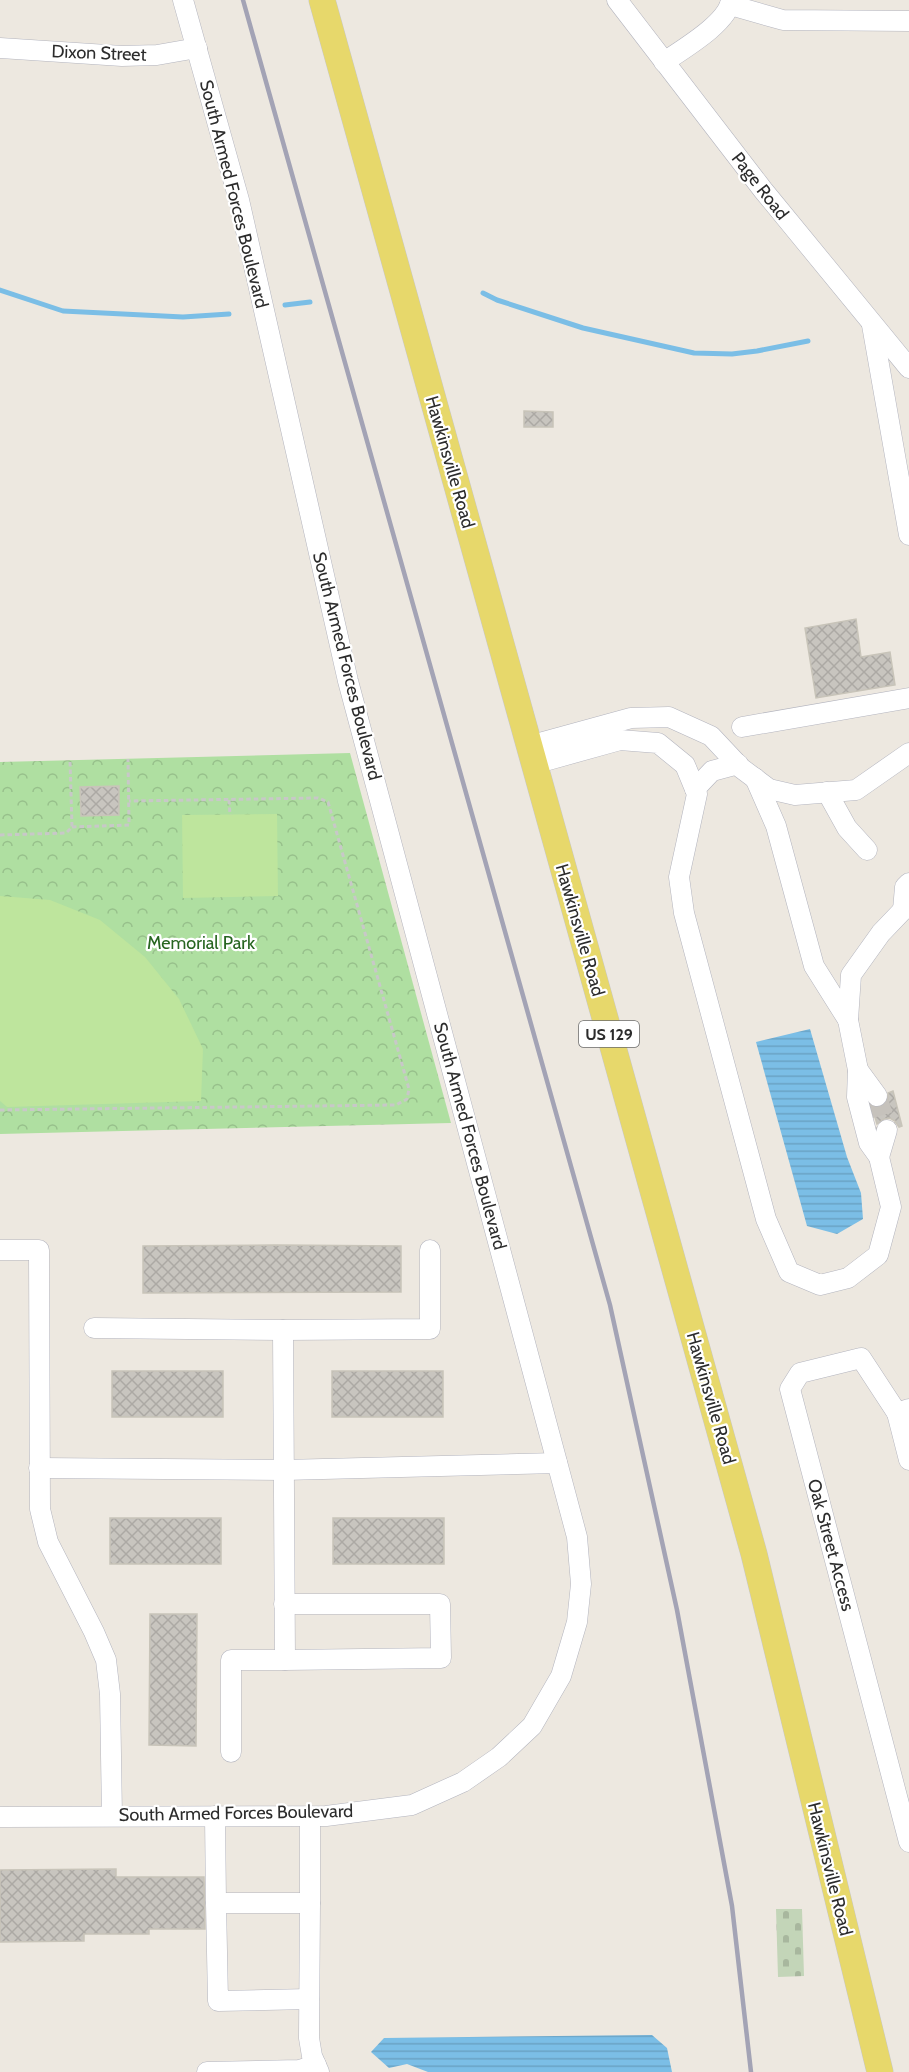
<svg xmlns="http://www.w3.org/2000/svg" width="909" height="2072" viewBox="0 0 909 2072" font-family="Cabin,sans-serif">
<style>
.cemetery{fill:url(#cemetery-stones)}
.park{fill:url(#park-crowns)}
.pitch{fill:#bee59d}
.water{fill:url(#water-rules)}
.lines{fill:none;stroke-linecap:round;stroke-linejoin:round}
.stream{stroke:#7bbee6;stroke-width:5}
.building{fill:url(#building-cross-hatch);stroke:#c8c4b9;stroke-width:1.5}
.minor-tunnel{stroke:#c6c2bc;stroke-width:20;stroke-dasharray:20 10;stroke-linecap:butt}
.minor-casing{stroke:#b3b4be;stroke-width:21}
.major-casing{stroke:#c8c8c8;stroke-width:27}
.path{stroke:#c8c8c8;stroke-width:3;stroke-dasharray:4.5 3;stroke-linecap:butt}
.minor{stroke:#fff;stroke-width:20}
.major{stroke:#e7d86b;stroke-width:26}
.rail{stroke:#a3a3b5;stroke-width:4.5}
.labels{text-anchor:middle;stroke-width:4.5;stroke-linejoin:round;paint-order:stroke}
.shield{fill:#fff;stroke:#6b6b6b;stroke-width:1.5}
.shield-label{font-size:16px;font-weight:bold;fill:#2c2c2c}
.street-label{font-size:18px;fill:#2c2c2c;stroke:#fff}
.park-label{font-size:18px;fill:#276520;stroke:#fff}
</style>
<defs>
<pattern id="cemetery-stones" width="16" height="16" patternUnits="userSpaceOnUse" patternTransform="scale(1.5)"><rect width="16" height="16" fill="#c3d5b8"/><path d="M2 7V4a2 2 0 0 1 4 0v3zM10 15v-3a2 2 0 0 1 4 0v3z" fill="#a8b79e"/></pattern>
<pattern id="park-crowns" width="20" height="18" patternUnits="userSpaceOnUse" patternTransform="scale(1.5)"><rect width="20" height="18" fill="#afdfa1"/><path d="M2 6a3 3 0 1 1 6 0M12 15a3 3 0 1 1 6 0" fill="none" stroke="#97c08b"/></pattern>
<pattern id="water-rules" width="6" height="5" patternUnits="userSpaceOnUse" patternTransform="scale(1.5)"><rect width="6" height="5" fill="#7bbee6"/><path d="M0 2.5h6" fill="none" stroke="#6aa3c5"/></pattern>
<pattern id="building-cross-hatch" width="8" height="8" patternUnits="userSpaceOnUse" patternTransform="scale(1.5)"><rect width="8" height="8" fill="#c8c5bf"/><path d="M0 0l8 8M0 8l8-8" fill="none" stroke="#aca9a4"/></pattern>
</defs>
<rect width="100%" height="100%" fill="#ede8e0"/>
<!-- cemetery -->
<polygon class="cemetery" points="776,1909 802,1909 804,1976 778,1977"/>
<!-- park -->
<polygon class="park" points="350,753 451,1123 0,1134 0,762"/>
<!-- pitch -->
<g class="pitch">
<polygon points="277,814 278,896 183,898 182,815"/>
<polygon points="0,896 50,900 100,920 145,957 179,999 203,1049 201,1101 7,1107 0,1101"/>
</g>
<!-- water -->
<g class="water">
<polygon points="810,1029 847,1157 861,1193 863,1219 837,1234 807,1226 756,1042"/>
<polygon points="652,2035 667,2048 672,2072 428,2072 407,2064 389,2068 371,2052 384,2038"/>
</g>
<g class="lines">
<!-- stream -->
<g class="stream">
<polyline points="0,290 63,311 183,317 229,314"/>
<polyline points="483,293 497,300 583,328 694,353 732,354 757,351 808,341"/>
<polyline points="285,305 310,302"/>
</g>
</g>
<!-- building -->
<g class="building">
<polygon points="524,411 553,412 553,427 524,427"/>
<polygon points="856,619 861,657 890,652 895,685 816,698 805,628"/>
<polygon points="119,786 119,815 81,816 80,787"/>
<polygon points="893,1091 902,1126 899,1127 895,1121 890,1118 884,1119 877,1124 872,1107 879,1108 885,1105 888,1100 888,1093"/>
<polygon points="275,1245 401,1246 401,1292 143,1293 143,1246"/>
<rect x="112" y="1371" width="111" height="46"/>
<rect x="332" y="1371" width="111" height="46"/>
<rect x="110" y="1518" width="111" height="46"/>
<rect x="333" y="1518" width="111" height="46"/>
<polygon points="150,1614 197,1614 196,1746 149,1745"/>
<polygon points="116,1869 116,1877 204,1877 205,1929 149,1929 149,1934 84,1934 84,1941 0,1942 0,1870"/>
</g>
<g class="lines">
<!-- minor-tunnel -->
<polyline class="minor-tunnel" points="877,1096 887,1130"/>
<defs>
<g id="minor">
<polyline points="617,0 763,190 909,368"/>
<polyline points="730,5 783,20 909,21"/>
<polyline points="0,48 122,56 157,55 197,48"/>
<path d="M 664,62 C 683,49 728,23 731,0"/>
<polyline points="872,325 909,535"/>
<polyline points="742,727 909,698"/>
<polyline points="529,746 631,718 669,717 711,736 741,768 769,789 795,795 856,790 909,753"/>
<polyline points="534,764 620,740 658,743 685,765 697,794 679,877 684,913 766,1219 789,1272 820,1285 848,1278 878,1255 891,1207 879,1157 869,1143 857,1097 858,1070 848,1020 851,975 881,933 903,910 909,908"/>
<polyline points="755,778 776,826 814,966 848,1020"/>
<polyline points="695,789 712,771 738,764"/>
<polyline points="827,792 847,828 867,850"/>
<polyline points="903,910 905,887 909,883"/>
<polyline points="858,1070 877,1096"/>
<polyline points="879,1157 887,1130"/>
<polyline points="0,1250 39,1250 40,1509 48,1542 94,1632 106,1660 110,1694 112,1816"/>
<polyline points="94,1328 283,1330 430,1329 430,1250"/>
<polyline points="909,1409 897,1413 909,1460"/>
<polyline points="897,1413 861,1358 800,1373 790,1389 909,1842"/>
<polyline points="39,1468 284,1470 557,1463"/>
<polyline points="284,1604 440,1604 441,1658 285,1660"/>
<polyline points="231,1752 231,1660 285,1660 283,1330"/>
<polyline points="215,1816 216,1903 310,1903 310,1816"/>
<polyline points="0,1817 326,1816 412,1805 463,1782 499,1757 532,1726 561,1676 577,1622 581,1584 577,1537 348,681 239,200 183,0"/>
<polyline points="216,1903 218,2001 309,1999"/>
<polyline points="310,1903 309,2038 312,2056 319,2072"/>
<polyline points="207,2072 299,2070 316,2065"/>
</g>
<polyline id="major" points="322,0 754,1554 880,2072"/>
</defs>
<!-- minor casing -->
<use href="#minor" class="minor-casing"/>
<!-- major casing -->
<use href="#major" class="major-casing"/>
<!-- path -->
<g class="path">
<polyline points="229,800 230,815"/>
<polyline points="72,827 129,825 128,759"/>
<polyline points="0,835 66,833 72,827 70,760"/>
<polyline points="0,1110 396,1105 407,1099 409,1089 328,802 318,798 129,801"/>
</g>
<!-- minor -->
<use href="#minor" class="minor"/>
<!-- major -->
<use href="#major" class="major"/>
<!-- rail -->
<polyline class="rail" points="243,0 610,1305 677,1610 732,1906 751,2072"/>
</g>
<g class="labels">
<!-- shield labels -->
<rect class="shield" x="579" y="1021" width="60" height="26" rx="4.5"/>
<g class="shield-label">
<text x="609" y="1040">US 129</text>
</g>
<!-- street labels -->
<g class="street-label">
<text transform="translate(99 53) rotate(2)" y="6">Dixon Street</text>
<text transform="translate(760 186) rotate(52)" y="6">Page Road</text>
<text transform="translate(234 194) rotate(76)" y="6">South Armed Forces Boulevard</text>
<text transform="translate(450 462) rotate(74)" y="6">Hawkinsville Road</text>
<text transform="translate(347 666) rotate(76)" y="6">South Armed Forces Boulevard</text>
<text transform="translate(580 930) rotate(74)" y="6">Hawkinsville Road</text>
<text transform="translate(470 1136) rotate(75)" y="6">South Armed Forces Boulevard</text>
<text transform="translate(711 1398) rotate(74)" y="6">Hawkinsville Road</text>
<text transform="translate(831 1545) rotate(75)" y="6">Oak Street Access</text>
<text transform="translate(236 1813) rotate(-1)" y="6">South Armed Forces Boulevard</text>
<text transform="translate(830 1869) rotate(76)" y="6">Hawkinsville Road</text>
</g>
<!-- park labels -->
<g class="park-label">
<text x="201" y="949">Memorial Park</text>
</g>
</g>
</svg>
